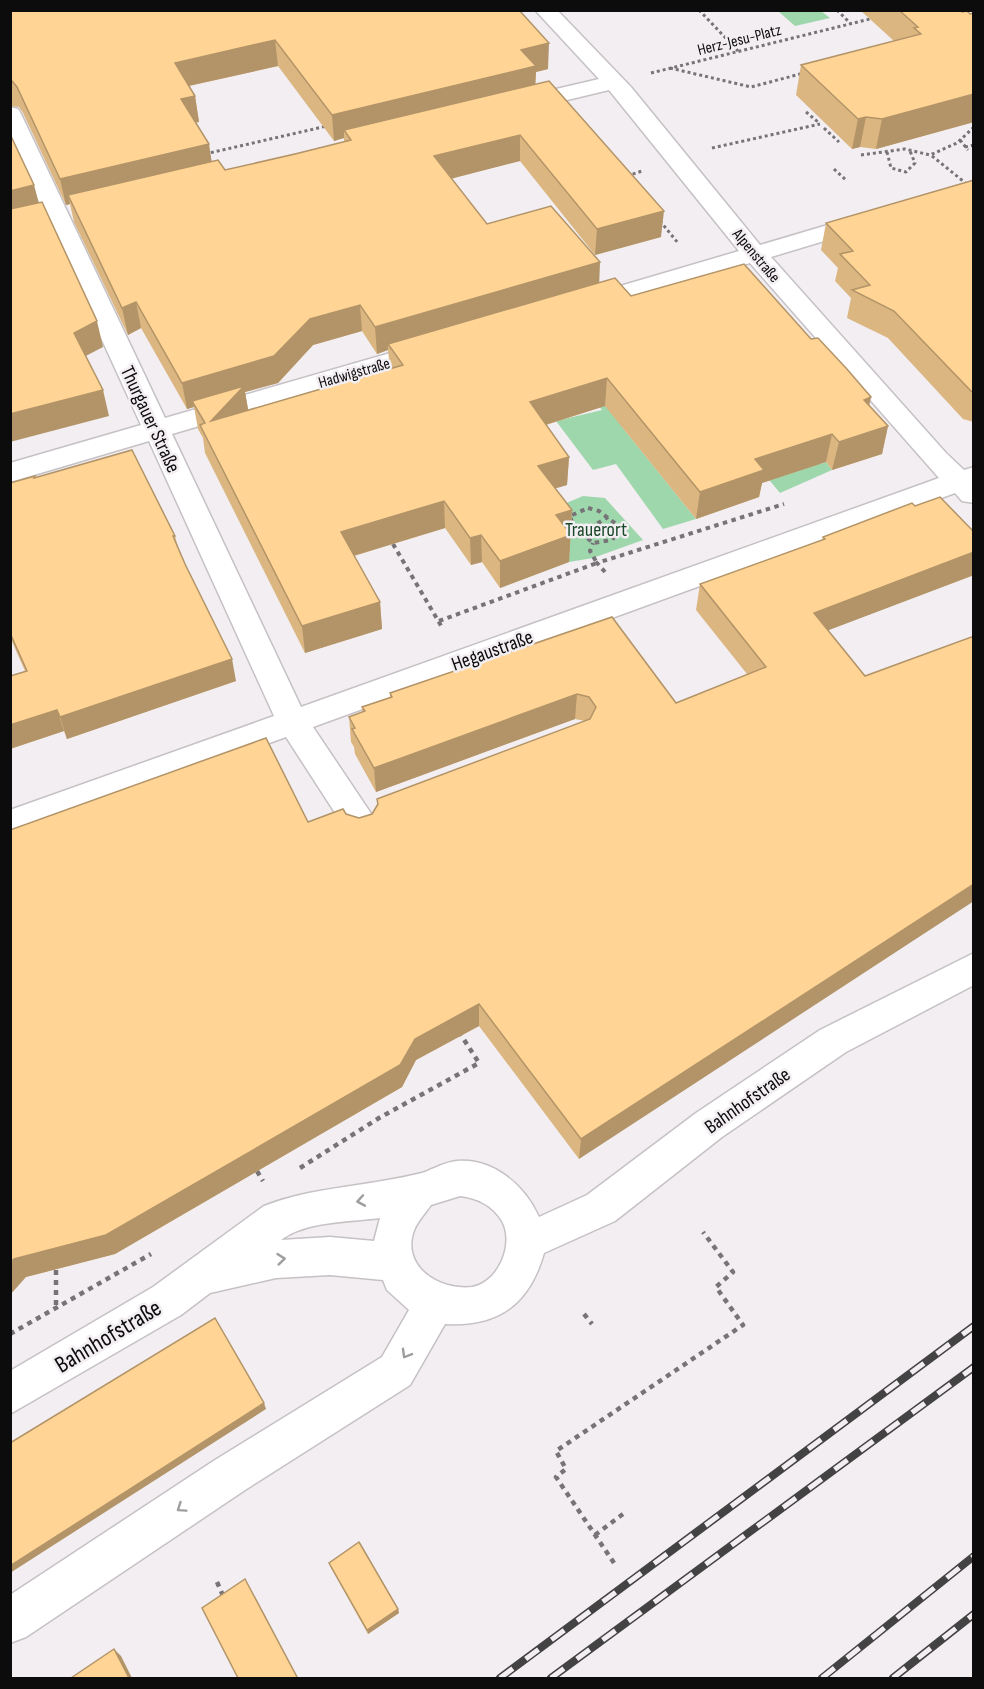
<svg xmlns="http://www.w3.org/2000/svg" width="984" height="1689" viewBox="0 0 984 1689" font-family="'Sofia Sans Condensed',sans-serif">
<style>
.green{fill:#9fd7ad}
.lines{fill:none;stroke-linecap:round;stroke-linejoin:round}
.minor-casing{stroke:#c5c1c5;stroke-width:3}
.path-far2{stroke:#777477;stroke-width:3;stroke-dasharray:3 3;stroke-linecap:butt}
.path-far1{stroke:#777477;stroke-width:4;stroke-dasharray:4.5 4.5;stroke-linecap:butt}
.path{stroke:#777477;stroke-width:4.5;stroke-dasharray:5 5;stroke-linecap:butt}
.minor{fill:#fff;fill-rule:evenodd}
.rail-casing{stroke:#444344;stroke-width:8}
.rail{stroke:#f2eef2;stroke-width:5;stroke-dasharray:16;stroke-linecap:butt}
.wall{fill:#dbb680;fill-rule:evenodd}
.shaded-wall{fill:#b29468}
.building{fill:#ffd495;stroke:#b29468;stroke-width:1.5}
.oneway{stroke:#9e9e9e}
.labels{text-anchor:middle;stroke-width:5;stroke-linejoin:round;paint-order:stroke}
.far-street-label{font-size:16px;fill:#0d0c0d;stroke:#f2eef2}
.street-label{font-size:20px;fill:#0d0c0d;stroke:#f2eef2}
.park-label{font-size:20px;fill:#184728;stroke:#f2eef2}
.near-street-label{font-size:24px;fill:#0d0c0d;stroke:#f2eef2}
</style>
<rect width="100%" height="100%" fill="#f2eef2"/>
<!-- green -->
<g class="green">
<polygon points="778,11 821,11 830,18 795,26"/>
<polygon points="585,389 821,464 826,462 832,470 780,493 746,452 622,427 696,519 663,529 616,464 593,470 556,421 602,410"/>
<polygon points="583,496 605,498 643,540 593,558 569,562 554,543 564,504"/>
</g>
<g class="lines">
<defs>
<g id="minor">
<polygon points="535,10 557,10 631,87 760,245 858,216 874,216 878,221 874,226 771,257 946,453 964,470 974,467 974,503 962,501 955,493 313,727 374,818 378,827 374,836 362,840 350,836 286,737 10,837 10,810 274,716 149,441 10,482 10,463 141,425 10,139 10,107 18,109 21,114 165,418 432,341 441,343 445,349 441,355 172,434 301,707 939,478 750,263 594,309 585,312 576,309 572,304 576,299 739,251 609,90 517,112 509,110 506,105 509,100 599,79"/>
<path d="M 974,953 L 974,985 L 846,1052 L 722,1137 L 615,1221 L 544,1253 C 529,1305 498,1327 445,1324 L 410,1385 L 245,1490 L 26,1637 L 10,1643 L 10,1595 L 215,1460 L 382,1357 L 409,1310 L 387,1290 L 383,1280 L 330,1275 L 276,1278 L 210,1293 L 181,1315 L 10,1414 L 10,1371 L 153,1287 L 264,1206 C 302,1191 342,1188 382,1181 C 395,1179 409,1176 422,1173 C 434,1169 444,1162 457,1161 C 494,1158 525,1186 539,1217 L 587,1195 L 696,1113 L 820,1030 ZM 460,1196 C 478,1198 493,1206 502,1221 C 515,1244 498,1283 472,1287 C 438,1291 399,1265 415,1228 C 419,1220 426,1212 431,1205 ZM 380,1218 L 374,1241 L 330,1237 L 281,1240 C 306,1221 349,1222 380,1218 Z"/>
</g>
</defs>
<!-- minor casing -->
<use href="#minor" class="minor-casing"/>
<!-- path-far2 -->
<g class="path-far2">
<polyline points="699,10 738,51"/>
<polyline points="837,10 851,24"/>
<polyline points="670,68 751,87 804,73"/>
<polyline points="651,73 874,18"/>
<polyline points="806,112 818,122"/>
<polyline points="824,128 839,142"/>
<polyline points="960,140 968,150"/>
<polyline points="965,147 974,145"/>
<polyline points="712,148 820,124"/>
<polyline points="887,152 891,168 906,172 915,163 910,151"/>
<polyline points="205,154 327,126"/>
<polyline points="861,155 905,149 930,155 957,143 974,127"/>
<polyline points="932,156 968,185"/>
<polyline points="834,169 847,181"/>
<polyline points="627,176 642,171"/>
<polyline points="660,221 678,243"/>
</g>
<!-- path-far1 -->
<g class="path-far1">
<polygon points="588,508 599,511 616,524 616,534 612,540 593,543 573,525 570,516"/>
<polyline points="582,533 608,517"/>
<polyline points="393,544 443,629"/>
<polyline points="605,572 597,563 784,504"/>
<polyline points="439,621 597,563 590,551 593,543"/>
</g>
<!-- path -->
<g class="path">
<polyline points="300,1168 379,1118 479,1063 461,1035"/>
<polyline points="257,1171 263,1181"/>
<polyline points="56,1270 56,1308"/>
<polyline points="584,1314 592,1324"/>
<polyline points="10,1334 151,1254"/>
<polyline points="595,1535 623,1514"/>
<polyline points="614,1563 556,1477 566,1469 556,1451 743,1325 716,1287 733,1272 703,1232"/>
<polyline points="217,1582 224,1598"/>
</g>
<!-- minor -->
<use href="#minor" class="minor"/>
<defs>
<g id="rail">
<polyline points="500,1678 974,1326"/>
<polyline points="551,1678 974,1367"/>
<polyline points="822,1678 974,1556"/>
<polyline points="893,1678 974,1614"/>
</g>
</defs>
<!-- rail casing -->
<use href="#rail" class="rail-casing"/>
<!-- rail -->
<use href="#rail" class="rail"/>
</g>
<!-- wall -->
<g class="wall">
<path d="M 10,10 L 548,69 L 536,72 L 535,84 L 661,237 L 595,255 L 520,161 L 451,178 L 487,224 L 599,283 L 631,296 L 811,339 L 871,397 L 869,405 L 888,426 L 882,454 L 832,470 L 826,462 L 762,483 L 759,497 L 696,519 L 605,406 L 546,425 L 569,457 L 567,485 L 555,488 L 572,510 L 569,562 L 500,588 L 482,562 L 471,565 L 445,528 L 354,556 L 380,602 L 382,629 L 305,653 L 205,453 L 203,438 L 198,429 L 194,407 L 187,409 L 141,328 L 128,335 L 74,222 L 70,204 L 66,205 L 23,113 L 19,107 L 10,106 ZM 278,66 L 334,141 L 344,138 L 344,142 L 225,170 L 211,161 L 196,122 L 199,122 L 195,96 L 189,86 ZM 362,331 L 377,354 L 388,350 L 390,369 L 248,410 L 245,392 L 278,383 L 313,345 Z"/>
<polygon points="860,10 959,10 962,12 970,14 974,13 974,122 876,149 860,147 852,149 796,95 801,65 894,41"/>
<polygon points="974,180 974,422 963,419 888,338 847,318 851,298 835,281 838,268 821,250 826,223"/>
<polygon points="36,478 175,536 178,547 236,681 67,739 64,731 10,749 10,676 25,671 10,637 10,483"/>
<polygon points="915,506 974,532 974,575 828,630 579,1159 479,1026 416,1060 402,1087 115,1254 26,1277 308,822 346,814 359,818 372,814 377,805 377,799 585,721 575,719 376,792 355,754 354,747 351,742 349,717 362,712 362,707 390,697 390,693 612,617 676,703 747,674 696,610 700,584 822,540 823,537"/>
<polygon points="329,1563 398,1609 399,1613 368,1634 331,1568"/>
</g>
<!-- shaded-wall -->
<g class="shaded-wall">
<polygon points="275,40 278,66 179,88 175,63"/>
<polygon points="549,43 548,69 536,72 535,92 344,130 344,138 334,141 332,115 521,50"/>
<polygon points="974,94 974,122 876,149 882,119"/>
<polygon points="195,96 199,122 186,125 181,99"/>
<polygon points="866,117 860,147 852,149 858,119"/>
<polygon points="520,135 520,161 435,183 434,156"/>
<polygon points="209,144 213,170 68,195 70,204 66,205 60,179"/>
<polygon points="34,185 41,211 10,219 10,191"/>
<polygon points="664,211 661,237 595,255 597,229"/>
<polygon points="600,262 599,289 388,344 388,350 377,354 375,327"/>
<polygon points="136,302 141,328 128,335 122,308"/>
<polygon points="360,305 362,331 313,345 278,383 245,392 249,414 211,421 192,401 194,407 187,409 182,383 310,319"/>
<polygon points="97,321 103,347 80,359 74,333"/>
<polygon points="607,378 605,406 529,430 530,402"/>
<polygon points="103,390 109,416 10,442 10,414"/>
<polygon points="871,397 865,425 864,400"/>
<polygon points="888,426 882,454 832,470 839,442"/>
<polygon points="832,434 826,462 762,483 759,497 696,519 700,492 755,459"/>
<polygon points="569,457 567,485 537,494 538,466"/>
<polygon points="444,501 445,528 343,559 341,532"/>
<polygon points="572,510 569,562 500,588 500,561 556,515"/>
<polygon points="481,535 482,562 471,565 470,538"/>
<polygon points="974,552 974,575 808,638 814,613"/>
<polygon points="380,602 382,629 305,653 302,626"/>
<polygon points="232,659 236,681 67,739 60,717"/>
<polygon points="577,694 575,719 376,792 374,768"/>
<polygon points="57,710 64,731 10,749 10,725"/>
<polygon points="974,884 974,901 579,1159 581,1139"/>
<polygon points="479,1004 479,1026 416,1060 402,1087 115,1254 26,1277 10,1295 10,1263 14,1259"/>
<polygon points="264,1403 266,1409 10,1573 10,1566"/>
<polygon points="398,1609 399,1613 368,1634 367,1630"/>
<polygon points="114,1649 121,1656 132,1678 129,1678"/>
</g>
<!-- building -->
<g class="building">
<polygon points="10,10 519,10 549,43 521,50 536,66 332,115 275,40 175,63 195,96 181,99 209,144 60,179 17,87 12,81 10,81"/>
<polygon points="899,10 959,10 962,12 967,11 970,14 974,13 974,94 882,119 866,117 858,119 801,65 921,34 914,28 918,27"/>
<polygon points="549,81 664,211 597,229 520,135 434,156 487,224 551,206 600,262 375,327 360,305 310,319 274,356 182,383 136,302 122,308 68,195 218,160 225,170 295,154 351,140 344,130"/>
<polygon points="10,134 34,185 10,191"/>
<polygon points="974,180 974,392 971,391 894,311 852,290 870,285 840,254 853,251 826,223"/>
<polygon points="42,202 97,321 74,333 103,390 10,414 10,209"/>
<polygon points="744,264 811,339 818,338 846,368 871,397 864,400 888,426 839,442 832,434 755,459 764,470 700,492 607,378 530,402 569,457 538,466 572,510 556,515 571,535 500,561 481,535 470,538 444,501 341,532 380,602 302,626 200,425 205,423 192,401 244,386 211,421 403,365 388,344 615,278 631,296"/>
<polygon points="132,450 175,536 173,536 185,564 232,659 60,717 57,710 10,725 10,676 27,671 10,633 10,483 35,476 34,478"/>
<polygon points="940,497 974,532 974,552 814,613 865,676 974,636 974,884 581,1139 479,1004 415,1039 400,1065 106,1235 14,1259 10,1263 10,830 266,738 308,822 343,809 346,814 359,818 372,814 378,804 377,799 590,719 596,707 589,697 577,694 374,768 352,729 355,728 349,717 365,711 362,707 392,697 390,693 612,617 676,703 766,667 700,584 825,539 823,537 912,503 915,506"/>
<polygon points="215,1318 264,1403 10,1566 10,1443"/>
<polygon points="359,1542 398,1609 367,1630 329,1563"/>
<polygon points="245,1579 297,1677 295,1678 238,1678 202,1608"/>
<polygon points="114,1649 129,1678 71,1678"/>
</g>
<!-- one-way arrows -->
<defs><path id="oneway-chevron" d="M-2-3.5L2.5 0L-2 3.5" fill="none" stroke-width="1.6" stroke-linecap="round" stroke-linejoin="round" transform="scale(1.5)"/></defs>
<g class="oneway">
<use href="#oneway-chevron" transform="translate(361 1201) rotate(170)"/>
<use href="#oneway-chevron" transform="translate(281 1259) rotate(-6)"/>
<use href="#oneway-chevron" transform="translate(406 1354) rotate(120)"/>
<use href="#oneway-chevron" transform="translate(181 1508) rotate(146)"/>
</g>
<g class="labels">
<!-- far-street labels -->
<g class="far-street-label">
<text transform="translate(739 39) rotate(-14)" y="6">Herz-Jesu-Platz</text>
<text transform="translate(757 255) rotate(50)" y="6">Alpenstraße</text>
<text transform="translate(354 372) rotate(-16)" y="6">Hadwigstraße</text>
</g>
<!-- street labels -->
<g class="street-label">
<text transform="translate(151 419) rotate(65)" y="7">Thurgauer Straße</text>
<text transform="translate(492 650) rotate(-20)" y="7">Hegaustraße</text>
<text transform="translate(747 1100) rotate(-35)" y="7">Bahnhofstraße</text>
</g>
<!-- park labels -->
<g class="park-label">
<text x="596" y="536">Trauerort</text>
</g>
<!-- near-street labels -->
<g class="near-street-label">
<text transform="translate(108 1336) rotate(-31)" y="8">Bahnhofstraße</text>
</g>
</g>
<!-- border -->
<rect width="984" height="1689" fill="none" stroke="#0d0c0d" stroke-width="24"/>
</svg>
